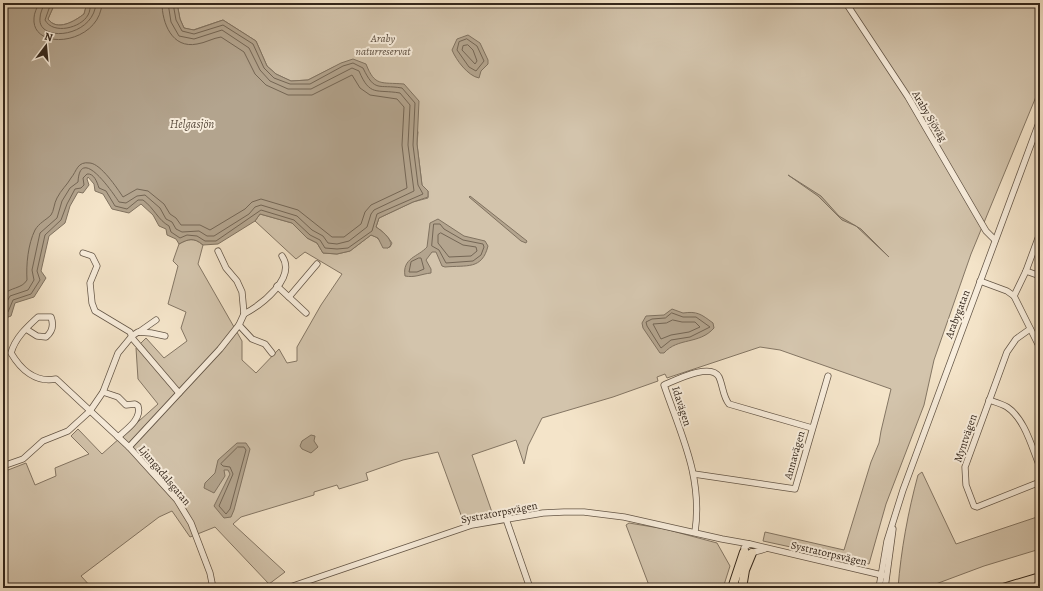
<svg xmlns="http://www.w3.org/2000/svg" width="1043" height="591" viewBox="0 0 1043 591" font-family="Alegreya,serif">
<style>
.green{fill:#d3c4ac;stroke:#847664}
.water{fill:#b3a48e;stroke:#807260}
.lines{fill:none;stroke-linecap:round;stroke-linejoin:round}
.shore{stroke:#746655;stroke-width:1}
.minor-casing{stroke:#645647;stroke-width:7}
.highway-casing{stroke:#34271c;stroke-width:10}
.minor{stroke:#f8eddc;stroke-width:5.5}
.highway{stroke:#f4e4c9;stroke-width:8}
.labels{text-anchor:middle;stroke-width:4;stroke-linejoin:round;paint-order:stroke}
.park-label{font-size:11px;font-style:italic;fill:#5c4e40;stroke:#f8eddc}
.street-label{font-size:11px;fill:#34271c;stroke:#f8eddc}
.water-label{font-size:12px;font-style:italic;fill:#5a4c3e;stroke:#f8eddc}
</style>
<rect width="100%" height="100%" fill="#f4e4c9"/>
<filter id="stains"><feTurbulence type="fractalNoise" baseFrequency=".005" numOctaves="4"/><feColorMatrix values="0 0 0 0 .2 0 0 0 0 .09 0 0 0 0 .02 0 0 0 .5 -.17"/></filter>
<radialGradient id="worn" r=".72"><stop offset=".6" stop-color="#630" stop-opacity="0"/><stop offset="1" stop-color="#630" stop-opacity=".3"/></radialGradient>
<!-- green -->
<g class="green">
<path d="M 55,3 L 87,3 L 84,14 C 75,21 57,32 48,19 Z"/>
<path d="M 177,3 L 1040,3 L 1040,87 L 971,254 L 934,360 L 924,405 L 886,504 L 869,564 L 763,541 L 765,532 L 844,550 L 871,462 L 879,443 L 881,431 L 891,389 L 780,350 L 760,347 L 667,378 L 665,374 L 657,377 L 658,381 L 613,397 L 542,418 L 528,446 L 524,464 L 516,440 L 472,455 L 493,515 L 464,523 L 438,452 L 403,460 L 366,473 L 368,480 L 339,489 L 337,485 L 314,492 L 314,495 L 241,517 L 233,524 L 285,572 L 269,584 L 215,527 L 190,537 L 172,511 L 159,517 L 81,576 L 92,588 L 3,588 L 3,472 L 26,463 L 35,485 L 56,476 L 55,468 L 89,454 L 71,436 L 78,429 L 102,454 L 158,404 L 138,379 L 136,348 L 146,338 L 164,358 L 187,341 L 181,328 L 186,312 L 168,304 L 178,266 L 173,261 L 179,244 C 188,239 194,237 203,245 L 198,264 L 242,341 L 242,360 L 256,373 L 279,349 L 287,363 L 297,361 L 297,347 L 321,305 L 342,274 L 305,252 L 296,259 L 255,221 L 260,214 L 292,223 L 307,238 L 317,243 L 323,253 L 337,254 L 350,251 L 371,235 L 376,237 L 387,248 L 390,247 L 392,243 C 388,237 383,231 376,227 L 379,218 L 413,202 L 428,198 L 428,191 L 422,185 L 417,144 L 418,132 L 395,94 L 334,67 L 308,80 L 291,81 L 276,74 L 267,66 L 256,41 L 223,20 L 193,30 L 184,28 L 180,19 Z"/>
<path d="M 922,472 L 956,544 L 1040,516 L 1040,549 L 984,566 L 925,588 L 898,588 C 901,550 908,512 918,475 Z"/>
<polygon points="629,523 665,529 717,543 730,566 723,588 650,588 626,525"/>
</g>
<!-- water -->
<g class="water">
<path d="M 3,3 L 55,3 L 48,19 C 57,32 75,21 84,14 L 87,3 L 177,3 L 180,19 L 184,28 L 194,30 L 223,20 L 256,41 L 267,66 L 276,74 L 291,81 L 308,80 L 341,63 L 353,59 L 366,64 C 375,87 381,82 404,84 L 419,101 L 417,144 L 422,185 L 428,191 L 428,197 L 413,202 L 379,218 L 376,227 C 382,231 391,238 391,245 L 388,248 L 383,248 L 378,238 L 371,235 L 350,251 L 337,254 L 323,253 L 317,243 L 307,238 L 292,223 L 260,214 L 255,221 L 218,244 L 203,245 C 194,237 188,239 179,244 L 176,239 L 167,235 L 166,229 L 159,226 L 153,215 L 141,204 L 129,213 L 112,209 L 103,194 L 95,191 L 94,184 L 88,177 L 87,179 L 89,185 L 83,193 L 78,192 L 70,206 L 65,223 L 49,236 L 41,271 L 46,278 L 34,297 L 15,303 L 11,316 L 3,319 Z"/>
<path d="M 468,35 L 480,43 L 488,60 L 488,64 L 481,71 L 479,78 C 468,76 456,60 452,50 L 457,39 Z"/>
<polygon points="788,175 821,196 839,216 861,229 889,257 856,226 842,220 818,196"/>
<polygon points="470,196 527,241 526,243 521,241 469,197"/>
<path d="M 438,219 L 464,236 L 485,241 L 488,246 C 482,270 467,265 445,267 L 442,266 L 436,252 L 432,252 L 426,260 L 431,269 L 431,273 C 421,274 415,278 405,276 C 402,258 418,257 427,247 L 430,223 Z"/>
<path d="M 672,309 L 683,313 C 697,311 701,314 713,323 L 714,328 C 699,345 678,337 664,353 L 660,353 L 643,328 L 642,323 L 646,316 L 664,315 Z"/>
<polygon points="311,435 315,436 314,441 318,447 311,453 302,449 300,446 302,441"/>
<polygon points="237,443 246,443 250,449 234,510 231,517 224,518 214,506 230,474 228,470 224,470 225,476 214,493 204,488 205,483 215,473 218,460"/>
</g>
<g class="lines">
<!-- shore -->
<g class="shore">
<path d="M 39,3 C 37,8 34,13 34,18 C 31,52 100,45 102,3"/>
<path d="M 45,3 C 43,7 40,13 40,18 C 37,43 94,38 96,3"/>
<path d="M 51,3 L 45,20 C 53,35 81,28 88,15 C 90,12 90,7 91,3"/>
<polygon points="467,39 477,46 484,61 476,71 469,67 457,50 459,42"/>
<polygon points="468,45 473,50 477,61 475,64 462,50 463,46"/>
<polygon points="434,224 440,224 444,229 463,240 483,244 484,247 481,255 473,261 446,263 439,250 432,246"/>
<polygon points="441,233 463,245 476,247 477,251 471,256 449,257 438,243 438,235"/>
<polygon points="419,258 421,258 424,269 417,272 409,272 411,262"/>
<path d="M 3,295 C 10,287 22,289 27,280 C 26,265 28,244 35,230 C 39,223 46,220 51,215 C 54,211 54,203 57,198 C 61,190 67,185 71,178 C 77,171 77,161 90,163 C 101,164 117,188 123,197 L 137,189 L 148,191 L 164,204 L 170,214 L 176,218 L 181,225 L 200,225 L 210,230 L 245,209 L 252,202 L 261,199 L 298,210 L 332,237 L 344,237 L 361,224 L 365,212 L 371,205 L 407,188 L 402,145 L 404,107 L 397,99 L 370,95 L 360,88 L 352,75 L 312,95 L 288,95 L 266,85 L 255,74 L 244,52 L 221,37 C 213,38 205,43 197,44 C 172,49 162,23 162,3"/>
<path d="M 3,309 L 10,296 L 28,290 L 34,280 L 32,270 L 40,233 L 57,218 L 62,201 L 70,188 L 78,182 C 80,144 113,193 119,202 L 126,203 L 137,196 L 145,195 L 160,208 L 166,219 L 172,222 L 176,229 L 182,232 L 199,231 L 207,236 L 214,236 L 249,214 L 255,207 L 261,205 L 297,216 L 312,230 L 323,236 L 328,243 L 337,244 L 349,241 L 367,227 L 371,214 L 374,210 L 414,191 L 408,145 L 410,105 L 400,93 C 376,89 370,97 359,71 L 352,68 L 311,89 L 288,89 L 270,81 L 260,70 L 249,48 L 222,30 L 194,39 L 179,36 L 171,22 L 168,3"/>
<polygon points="672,313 683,317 696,317 710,327 690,337 671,340 661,348 647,326 646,322 652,319 665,318"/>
<path d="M 3,314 L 8,312 L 13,300 L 31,294 L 40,280 L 37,271 L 45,235 L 61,220 L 67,204 L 75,189 L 81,188 L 84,185 L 83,178 L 87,174 C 94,173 97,182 99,188 L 106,191 L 115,206 L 127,209 L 138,200 L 143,200 C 154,208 158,220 169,226 L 171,232 L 180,238 L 187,235 L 197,236 L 205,241 L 216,241 L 261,210 L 294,220 L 310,235 L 320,240 L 325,248 L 337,249 L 348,248 L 372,231 L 377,214 L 423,194 L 418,185 L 413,145 L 415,103 L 402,88 C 378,84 375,93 363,68 L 353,63 L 343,66 L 310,84 L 290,84 L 274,78 L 264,68 L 253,44 L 223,25 L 194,34 L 182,31 L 176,20 L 173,3"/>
<polygon points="673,320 682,322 695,322 700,327 689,332 671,335 661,339 653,324 666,323"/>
<polygon points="238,447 244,447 246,450 230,509 226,514 219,506 233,474 230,467 223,466 221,464"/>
</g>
<defs>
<g id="minor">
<polyline points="846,3 908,97 986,231 995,240"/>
<polyline points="83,253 92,256 97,266 90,283 92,303 95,311 130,332 133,339 179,393"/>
<polyline points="1026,271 1040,276"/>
<polyline points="980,281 1007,291 1014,296 1040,348"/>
<polyline points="277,286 306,313"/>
<polyline points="1014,296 1026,271 1040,233"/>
<polyline points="289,297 317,264"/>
<path d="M 244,314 C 261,305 297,278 282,256"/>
<polyline points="239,325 252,339 265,344 272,353"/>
<path d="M 26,329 L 37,336 L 46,337 C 52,332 54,325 51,317 L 38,317 C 27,327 15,338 11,353 C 21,370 36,383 56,379 L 129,447 L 177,500 L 191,523 L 210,573 L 213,588"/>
<polyline points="1030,329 1016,339 1007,352 965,467 966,485 974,506 977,507 1040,482"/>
<polyline points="139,332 156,320"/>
<path d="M 103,392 L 118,397 L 126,405 L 135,404 L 138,406 C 142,419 127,429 118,437"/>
<path d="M 989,400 C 995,402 1002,404 1007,407 C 1025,419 1032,448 1040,467"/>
<polyline points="129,447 220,349 239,325 244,314 242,292 237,281 226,268 218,251"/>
<polyline points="3,466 23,459 43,441 68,431 90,411 103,392 118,353 132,336 138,332 151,333 165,336"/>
<polyline points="694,474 795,489 828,376"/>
<polyline points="506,519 530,588"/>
<path d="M 695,532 C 703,477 681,435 664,385 C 676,380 711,362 719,377 C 723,386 723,397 729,404 L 812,428"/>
<polyline points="749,544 744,548 747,554 765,549"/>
<polyline points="287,588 472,525 543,513 564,512 584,512 624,517 722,539 750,544 886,576"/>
<polyline points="879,588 887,541 903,490 1040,120"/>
<polyline points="885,588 893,529"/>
</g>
<g id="highway">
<polyline points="732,588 744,552"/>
<polyline points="742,588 745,570 752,553"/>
<polyline points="1003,588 1040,577"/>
</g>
</defs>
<!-- minor casing -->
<use href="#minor" class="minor-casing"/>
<!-- highway casing -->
<use href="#highway" class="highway-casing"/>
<!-- minor -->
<use href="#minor" class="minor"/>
<!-- highway -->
<use href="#highway" class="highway"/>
</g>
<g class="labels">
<!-- park labels -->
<g class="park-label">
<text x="383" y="42">Araby<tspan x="383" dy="13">naturreservat</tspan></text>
</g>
<!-- street labels -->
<g class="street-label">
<text transform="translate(930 116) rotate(59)" y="4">Araby Sjöväg</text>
<text transform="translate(957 314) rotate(-69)" y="4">Arabygatan</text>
<text transform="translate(682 406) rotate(72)" y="4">Idavägen</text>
<text transform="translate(965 438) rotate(-71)" y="4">Myntvägen</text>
<text transform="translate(794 455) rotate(-74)" y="4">Annavägen</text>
<text transform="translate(165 475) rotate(50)" y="4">Ljungadalsgatan</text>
<text transform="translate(499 512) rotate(-11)" y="4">Systratorpsvägen</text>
<text transform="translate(829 553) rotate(13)" y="4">Systratorpsvägen</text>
</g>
<!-- water labels -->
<g class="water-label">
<text x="192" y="128">Helgasjön</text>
</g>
</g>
<!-- margin -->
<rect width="1043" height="591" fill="none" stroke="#f4e4c9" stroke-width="16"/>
<rect x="4" y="4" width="1035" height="583" fill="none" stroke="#34271c" stroke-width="2"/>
<rect x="8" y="8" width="1027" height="575" fill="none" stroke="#34271c"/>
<!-- north arrow -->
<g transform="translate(46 46) rotate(16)" stroke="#f8eddc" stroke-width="3" paint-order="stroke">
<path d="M0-3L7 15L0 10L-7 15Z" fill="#34271c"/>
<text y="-6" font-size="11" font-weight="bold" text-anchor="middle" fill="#34271c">N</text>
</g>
<rect width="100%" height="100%" filter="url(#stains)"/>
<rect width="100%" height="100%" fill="url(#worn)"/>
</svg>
